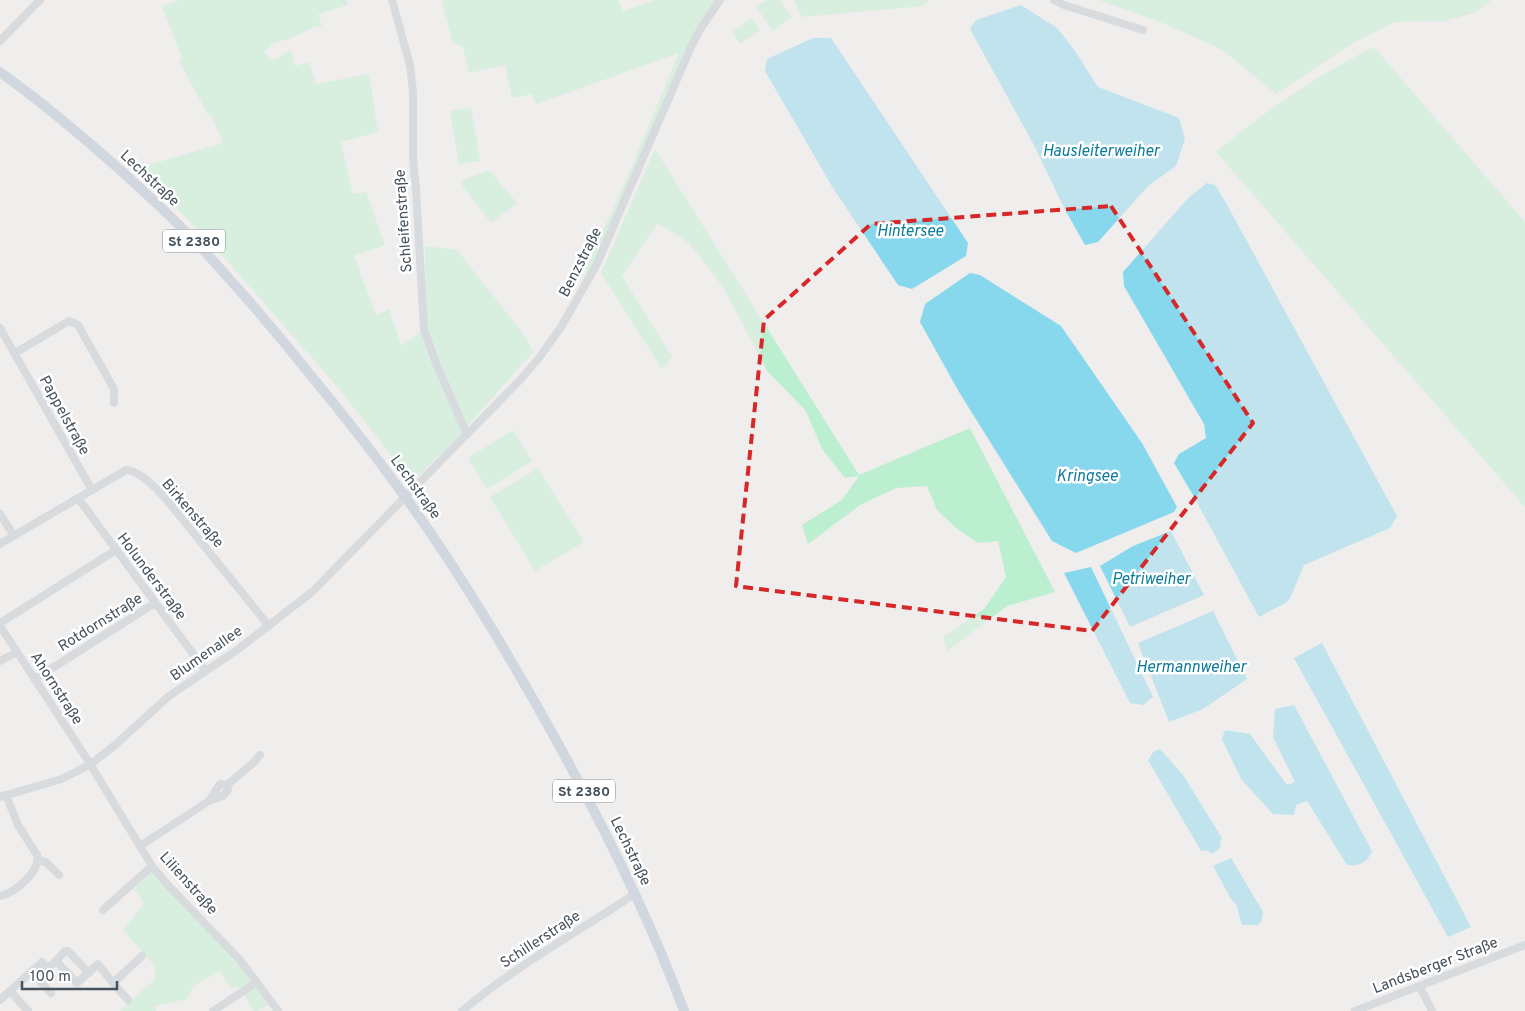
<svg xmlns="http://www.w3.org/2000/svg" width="1525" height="1011" viewBox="0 0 1525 1011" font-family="Overpass,sans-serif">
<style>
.green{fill:#bbefcf}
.water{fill:#87d7ed}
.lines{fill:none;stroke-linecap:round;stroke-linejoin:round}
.minor{stroke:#bbc5cd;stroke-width:8}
.major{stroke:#acbdcd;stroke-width:10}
.marked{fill:none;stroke:#d62828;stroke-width:4;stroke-dasharray:10 6;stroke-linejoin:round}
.labels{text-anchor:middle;stroke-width:5;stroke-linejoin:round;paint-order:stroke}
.shield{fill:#fff;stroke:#7d858c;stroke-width:1}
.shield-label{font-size:14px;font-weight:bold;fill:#45515b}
.street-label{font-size:15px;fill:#45515b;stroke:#fff}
.water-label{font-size:16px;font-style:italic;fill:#0b7b9b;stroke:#fff}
</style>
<rect width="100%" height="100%" fill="#f0eded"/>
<!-- green -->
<g class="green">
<polygon points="181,0 346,0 348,5 318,14 322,26 312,28 289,39 273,43 264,52 271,60 280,57 288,51 292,52 295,66 309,62 316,84 369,74 378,132 341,142 353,194 366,192 385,245 354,256 376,315 389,309 401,346 426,329 425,246 457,250 525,336 533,352 458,437 417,477 406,474 340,390 208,239 136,169 223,143 212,117 208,115 179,61 182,58 162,6"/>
<polygon points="441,0 618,0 623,11 655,0 720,0 701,28 597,264 583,281 587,266 623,187 679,53 536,104 532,94 512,98 505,65 469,73 463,47 453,42"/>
<polygon points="767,0 780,0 792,17 773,31 756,7"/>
<polygon points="794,0 929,0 923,6 802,17"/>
<polygon points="1099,0 1491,0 1477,12 1446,21 1395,22 1353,43 1276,94 1223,50 1165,24"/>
<polygon points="752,18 760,30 740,44 732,32"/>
<path d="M 1374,47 L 1525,222 L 1525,507 L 1216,152 C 1264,112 1317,75 1374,47 Z"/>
<polygon points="471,108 480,161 459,165 450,111"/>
<polygon points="655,149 859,475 970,428 1055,592 1007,606 947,651 943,637 984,609 1006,577 998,541 978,543 956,528 937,510 927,486 896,488 860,505 808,544 802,525 842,500 859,476 845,478 822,449 806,411 768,372 723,287 689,243 658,223 622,276 672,357 662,369 601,273"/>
<polygon points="487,171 491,172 517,203 491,223 463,187 462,182 467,178"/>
<polygon points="513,430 532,461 487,489 468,458"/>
<polygon points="538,468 584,542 535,571 490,497"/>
<polygon points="154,866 251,978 268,1005 258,1011 253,1011 241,989 238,986 231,989 220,971 193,986 187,999 155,1006 156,1011 120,1011 156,978 154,965 123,930 144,904 133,887"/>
</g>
<!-- water -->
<g class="water">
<polygon points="1021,5 1057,28 1073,48 1098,87 1179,118 1185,139 1176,166 1148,186 1098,242 1085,245 1063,206 1035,147 970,29 976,20"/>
<polygon points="813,38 831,38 968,243 966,256 912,289 898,285 833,188 765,71 767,59"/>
<polygon points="1207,183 1215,185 1225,201 1397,516 1390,528 1304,565 1291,596 1287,602 1259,617 1193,495 1174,463 1179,454 1206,438 1204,424 1124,286 1123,272 1189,197"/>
<polygon points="970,273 980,275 1061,326 1142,443 1177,507 1174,512 1076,553 1052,541 959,392 920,322 925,304"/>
<polygon points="1171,531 1204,595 1130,627 1100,566 1133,546"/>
<polygon points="1091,567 1153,697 1143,705 1130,703 1064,573"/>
<polygon points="1213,611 1247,679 1203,709 1169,722 1138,643"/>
<polygon points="1322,643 1471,927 1448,937 1294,658"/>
<path d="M 1294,705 L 1372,851 C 1368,862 1358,867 1347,865 L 1307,801 L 1296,805 L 1294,815 L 1273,814 L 1241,779 L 1222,739 L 1225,730 L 1250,734 L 1287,785 L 1295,782 L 1273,737 L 1275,709 Z"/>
<polygon points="1160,749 1183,775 1222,838 1220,842 1221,847 1212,854 1207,850 1201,851 1148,760 1154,751"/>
<polygon points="1231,858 1263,912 1262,920 1258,925 1242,925 1236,904 1231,899 1213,866"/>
</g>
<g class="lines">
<!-- minor -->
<g class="minor">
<polyline points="392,0 410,65 413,92 413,159 416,189 424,330 436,363 467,435"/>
<polyline points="1054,0 1064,5 1143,30"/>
<polyline points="0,41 40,0"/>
<polyline points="0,328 92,490"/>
<polyline points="15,353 69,321 78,325 114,389 114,403"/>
<polyline points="78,498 205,670"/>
<polyline points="0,514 14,536"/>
<path d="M 0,544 L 126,470 C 139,470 158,490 166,499 L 269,626"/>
<polyline points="0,623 116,550"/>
<polyline points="0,626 87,759 152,866 167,884 240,960 278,1011"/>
<polyline points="0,661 17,652"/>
<polyline points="35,679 155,603"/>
<polyline points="227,785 253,763 260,755"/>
<polyline points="0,797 62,779 91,764 114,746 169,696 237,650 312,592 521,379 539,358 561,327 597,264 691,47 701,28 720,0"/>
<polyline points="140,846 209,801 223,796 228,790 227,785 220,784 209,801"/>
<polyline points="38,860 46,862 59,875"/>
<path d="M 0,896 C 15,893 41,871 37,855 L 18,825 L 6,795"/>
<polyline points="103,910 152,866"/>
<polyline points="56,961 65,951 68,951 89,973"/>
<polyline points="31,972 42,962 48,968"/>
<polyline points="37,978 51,993"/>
<polyline points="113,983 128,1000"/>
<polyline points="1420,987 1432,1011"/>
<polyline points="10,991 28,1011"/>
<polyline points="0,1000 31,972 37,978 56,961 77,983 98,964 113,983 142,956"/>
<polyline points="213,1011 257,982"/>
<path d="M 462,1011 C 499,980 539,955 580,929 C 598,917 617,907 635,893"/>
<polyline points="1355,1011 1525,945"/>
</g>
<!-- major -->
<path class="major" d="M 0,72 C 42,102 81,135 119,169 C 156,202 192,236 224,273 C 253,305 281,338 308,372 C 342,413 375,455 406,498 C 466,581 518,670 567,760 C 611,841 652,924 684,1011"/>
</g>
<!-- marked area -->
<path d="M0 0H1525V1011H0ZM 1111,206 L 1253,423 L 1092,631 L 736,586 L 764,320 L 871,224 Z" fill="#f0eded" fill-opacity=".55" fill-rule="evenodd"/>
<path class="marked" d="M 1111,206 L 1253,423 L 1092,631 L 736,586 L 764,320 L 871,224 Z"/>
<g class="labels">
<!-- shield labels -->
<g class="shield">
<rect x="163" y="229.5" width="62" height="23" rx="4"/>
<rect x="553" y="779.5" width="62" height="23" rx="4"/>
</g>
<g class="shield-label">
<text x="194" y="246">St 2380</text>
<text x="584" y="796">St 2380</text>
</g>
<!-- street labels -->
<g class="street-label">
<text transform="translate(150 178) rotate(43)" y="5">Lechstraße</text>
<text transform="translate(403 221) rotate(-94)" y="5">Schleifenstraße</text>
<text transform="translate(580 262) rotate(-63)" y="5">Benzstraße</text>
<text transform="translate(65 415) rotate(61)" y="5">Pappelstraße</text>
<text transform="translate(416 487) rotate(54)" y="5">Lechstraße</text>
<text transform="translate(193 513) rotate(49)" y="5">Birkenstraße</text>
<text transform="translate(152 576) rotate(53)" y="5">Holunderstraße</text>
<text transform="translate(100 622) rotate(-32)" y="5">Rotdornstraße</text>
<text transform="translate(206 653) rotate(-35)" y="5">Blumenallee</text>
<text transform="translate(57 688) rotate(57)" y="5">Ahornstraße</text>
<text transform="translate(631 851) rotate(64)" y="5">Lechstraße</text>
<text transform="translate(189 883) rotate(48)" y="5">Lilienstraße</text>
<text transform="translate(540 939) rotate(-33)" y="5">Schillerstraße</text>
<text transform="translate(1435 965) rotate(-21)" y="5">Landsberger Straße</text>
</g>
<!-- water labels -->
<g class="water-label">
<text x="1101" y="156">Hausleiterweiher</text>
<text x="910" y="236">Hintersee</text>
<text x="1087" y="481">Kringsee</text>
<text x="1151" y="584">Petriweiher</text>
<text x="1191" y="672">Hermannweiher</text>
</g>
</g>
<!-- scale -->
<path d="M22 981v8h95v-8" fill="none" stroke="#45515b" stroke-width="2.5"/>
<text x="30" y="981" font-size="15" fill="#45515b" stroke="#ffffff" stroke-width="4" paint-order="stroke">100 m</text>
</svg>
